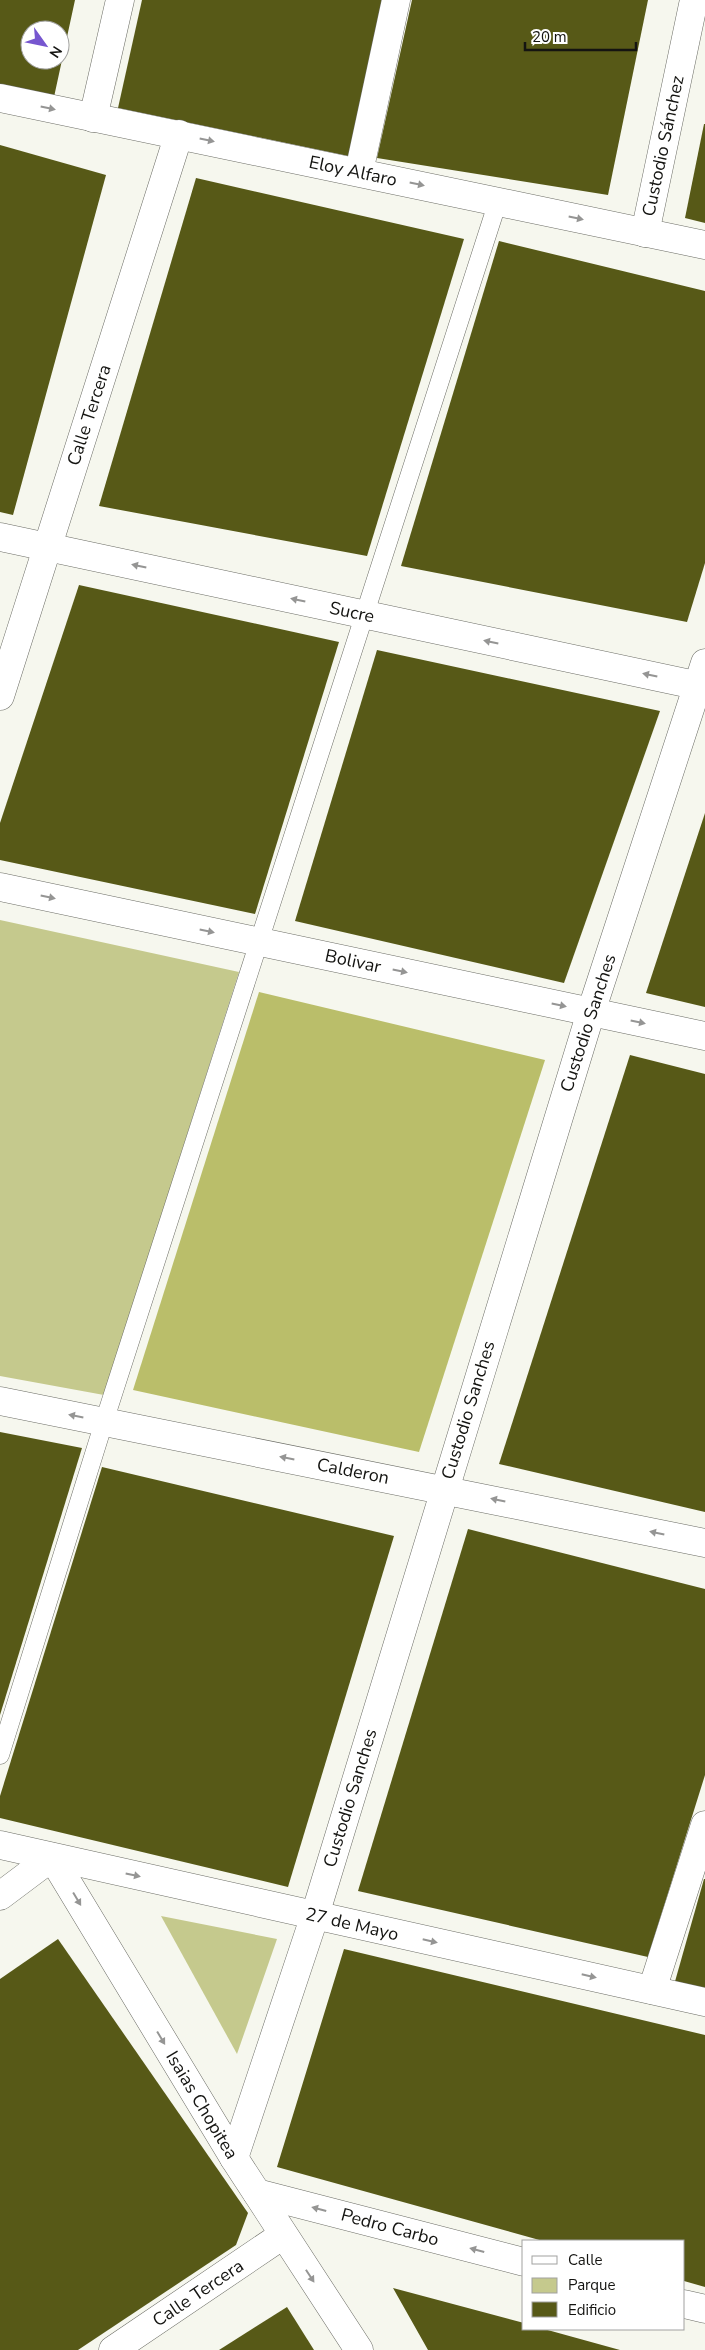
<svg xmlns="http://www.w3.org/2000/svg" width="705" height="2350" viewBox="0 0 705 2350" font-family="'Nunito Sans',sans-serif">
<style>
.green{fill:#c5c98d}
.forest{fill:#babe6a}
.building{fill:#575917;fill-rule:evenodd}
.lines{fill:none;stroke-linecap:round;stroke-linejoin:round}
.lane-casing{stroke:#6b6c65;stroke-width:19}
.street-casing{stroke:#6b6c65;stroke-width:29}
.lane{stroke:#fff;stroke-width:18}
.street{stroke:#fff;stroke-width:28}
.oneway{fill:#959594}
.labels{text-anchor:middle;stroke-width:5;stroke-linejoin:round;paint-order:stroke}
.street-label{font-size:18px;fill:#141411;stroke:#fff}
</style>
<rect width="100%" height="100%" fill="#f6f7ee"/>
<!-- green -->
<g class="green">
<polygon points="0,920 239,972 104,1395 0,1376"/>
<polygon points="161,1916 277,1939 237,2054"/>
</g>
<!-- forest -->
<polygon class="forest" points="259,992 545,1060 419,1452 133,1390"/>
<!-- building -->
<g class="building">
<path d="M 0,0 L 75,0 L 54,97 L 0,84 ZM 30,30 L 60,30 L 60,60 L 30,60 Z"/>
<polygon points="142,0 385,0 353,157 118,108"/>
<polygon points="412,0 648,0 608,195 377,158"/>
<polygon points="704,124 705,124 705,223 685,218"/>
<polygon points="0,145 106,175 13,515 0,512"/>
<polygon points="196,178 464,239 367,556 99,506"/>
<polygon points="499,241 705,291 705,563 687,622 401,566"/>
<polygon points="79,585 339,642 255,914 0,860 0,823"/>
<polygon points="377,650 660,711 564,983 295,921"/>
<polygon points="705,813 705,1007 646,993"/>
<polygon points="630,1055 705,1074 705,1512 499,1464"/>
<polygon points="0,1432 82,1448 0,1715"/>
<polygon points="102,1467 394,1536 288,1887 0,1818 0,1796"/>
<polygon points="468,1529 705,1589 705,1775 648,1957 358,1891"/>
<polygon points="704,1879 705,1879 705,1992 674,1985"/>
<polygon points="58,1939 248,2213 236,2245 78,2350 0,2350 0,1979"/>
<polygon points="344,1949 705,2035 705,2287 684,2281 684,2241 543,2241 277,2167"/>
<polygon points="393,2288 524,2323 524,2329 544,2329 620,2350 428,2350"/>
<polygon points="287,2307 314,2350 219,2350"/>
</g>
<g class="lines">
<defs>
<polyline id="lane" points="0,1755 104,1422 498,201"/>
<g id="street">
<polyline points="0,98 705,245"/>
<polyline points="93,118 120,0"/>
<polyline points="359,172 396,0"/>
<polyline points="645,233 694,0"/>
<polyline points="0,537 705,687"/>
<polyline points="0,696 179,134"/>
<polyline points="0,887 705,1036"/>
<polyline points="0,1401 705,1543"/>
<polyline points="0,1845 705,2002"/>
<polyline points="0,1896 52,1857 234,2158 359,2350"/>
<polyline points="652,1990 705,1825"/>
<polyline points="234,2158 315,1915 591,1012 705,663"/>
<polyline points="257,2193 524,2262"/>
<polyline points="684,2304 705,2309"/>
<polyline points="113,2350 283,2235"/>
</g>
</defs>
<!-- lane casing -->
<use href="#lane" class="lane-casing"/>
<!-- street casing -->
<use href="#street" class="street-casing"/>
<!-- lane -->
<use href="#lane" class="lane"/>
<!-- street -->
<use href="#street" class="street"/>
</g>
<!-- one-way arrows -->
<defs><path id="oneway-solid" d="M-6-.8H1V-3.2L6.5 0L1 3.2V.8H-6Z" transform="scale(1.25)"/></defs>
<g class="oneway">
<use href="#oneway-solid" transform="translate(48 108) rotate(12)"/>
<use href="#oneway-solid" transform="translate(207 140) rotate(12)"/>
<use href="#oneway-solid" transform="translate(417 184) rotate(12)"/>
<use href="#oneway-solid" transform="translate(576 218) rotate(12)"/>
<use href="#oneway-solid" transform="translate(139 566) rotate(-168)"/>
<use href="#oneway-solid" transform="translate(298 600) rotate(-168)"/>
<use href="#oneway-solid" transform="translate(491 642) rotate(-168)"/>
<use href="#oneway-solid" transform="translate(650 675) rotate(-168)"/>
<use href="#oneway-solid" transform="translate(48 897) rotate(12)"/>
<use href="#oneway-solid" transform="translate(207 931) rotate(12)"/>
<use href="#oneway-solid" transform="translate(400 971) rotate(12)"/>
<use href="#oneway-solid" transform="translate(559 1005) rotate(12)"/>
<use href="#oneway-solid" transform="translate(638 1022) rotate(12)"/>
<use href="#oneway-solid" transform="translate(76 1416) rotate(-169)"/>
<use href="#oneway-solid" transform="translate(287 1458) rotate(-169)"/>
<use href="#oneway-solid" transform="translate(498 1500) rotate(-168)"/>
<use href="#oneway-solid" transform="translate(657 1533) rotate(-168)"/>
<use href="#oneway-solid" transform="translate(133 1875) rotate(12)"/>
<use href="#oneway-solid" transform="translate(77 1899) rotate(59)"/>
<use href="#oneway-solid" transform="translate(430 1941) rotate(13)"/>
<use href="#oneway-solid" transform="translate(589 1976) rotate(13)"/>
<use href="#oneway-solid" transform="translate(161 2038) rotate(59)"/>
<use href="#oneway-solid" transform="translate(319 2209) rotate(-165)"/>
<use href="#oneway-solid" transform="translate(477 2250) rotate(-165)"/>
<use href="#oneway-solid" transform="translate(310 2276) rotate(57)"/>
</g>
<g class="labels">
<!-- street labels -->
<g class="street-label">
<text transform="translate(663 146) rotate(-78)" y="6">Custodio Sánchez</text>
<text transform="translate(353 171) rotate(12)" y="6">Eloy Alfaro</text>
<text transform="translate(89 415) rotate(-72)" y="6">Calle Tercera</text>
<text transform="translate(352 612) rotate(12)" y="6">Sucre</text>
<text transform="translate(353 961) rotate(12)" y="6">Bolivar</text>
<text transform="translate(588 1023) rotate(-72)" y="6">Custodio Sanches</text>
<text transform="translate(468 1410) rotate(-73)" y="6">Custodio Sanches</text>
<text transform="translate(353 1471) rotate(11)" y="6">Calderon</text>
<text transform="translate(350 1798) rotate(-73)" y="6">Custodio Sanches</text>
<text transform="translate(352 1924) rotate(13)" y="6">27 de Mayo</text>
<text transform="translate(202 2105) rotate(59)" y="6">Isaias Chopitea</text>
<text transform="translate(390 2227) rotate(15)" y="6">Pedro Carbo</text>
<text transform="translate(198 2293) rotate(-34)" y="6">Calle Tercera</text>
</g>
</g>
<!-- legend -->
<rect x="522" y="2240" width="162" height="90" fill="#ffffff" stroke="#a1a1a0"/>
<rect x="532" y="2256" width="25" height="8" fill="#ffffff" stroke="#a1a1a0"/>
<text x="568" y="2265" font-size="15" fill="#141411">Calle</text>
<rect x="532" y="2278" width="25" height="15" fill="#c5c98d" stroke="#a1a1a0"/>
<text x="568" y="2290" font-size="15" fill="#141411">Parque</text>
<rect x="532" y="2302" width="25" height="15" fill="#575917" stroke="#a1a1a0"/>
<text x="568" y="2315" font-size="15" fill="#141411">Edificio</text>
<!-- north arrow -->
<g transform="translate(45 45) rotate(123)"><circle r="24" fill="#ffffff" stroke="#a1a1a0"/>
<path d="M0-4L9 19L0 12L-9 19Z" fill="#7656cf"/>
<text y="-8" font-size="14" font-weight="bold" text-anchor="middle" fill="#141411">N</text>
</g>
<!-- scale -->
<path d="M525 42v8h111v-8" fill="none" stroke="#141411" stroke-width="2.5"/>
<text x="532" y="42" font-size="15" fill="#141411" stroke="#ffffff" stroke-width="4" paint-order="stroke">20 m</text>
</svg>
